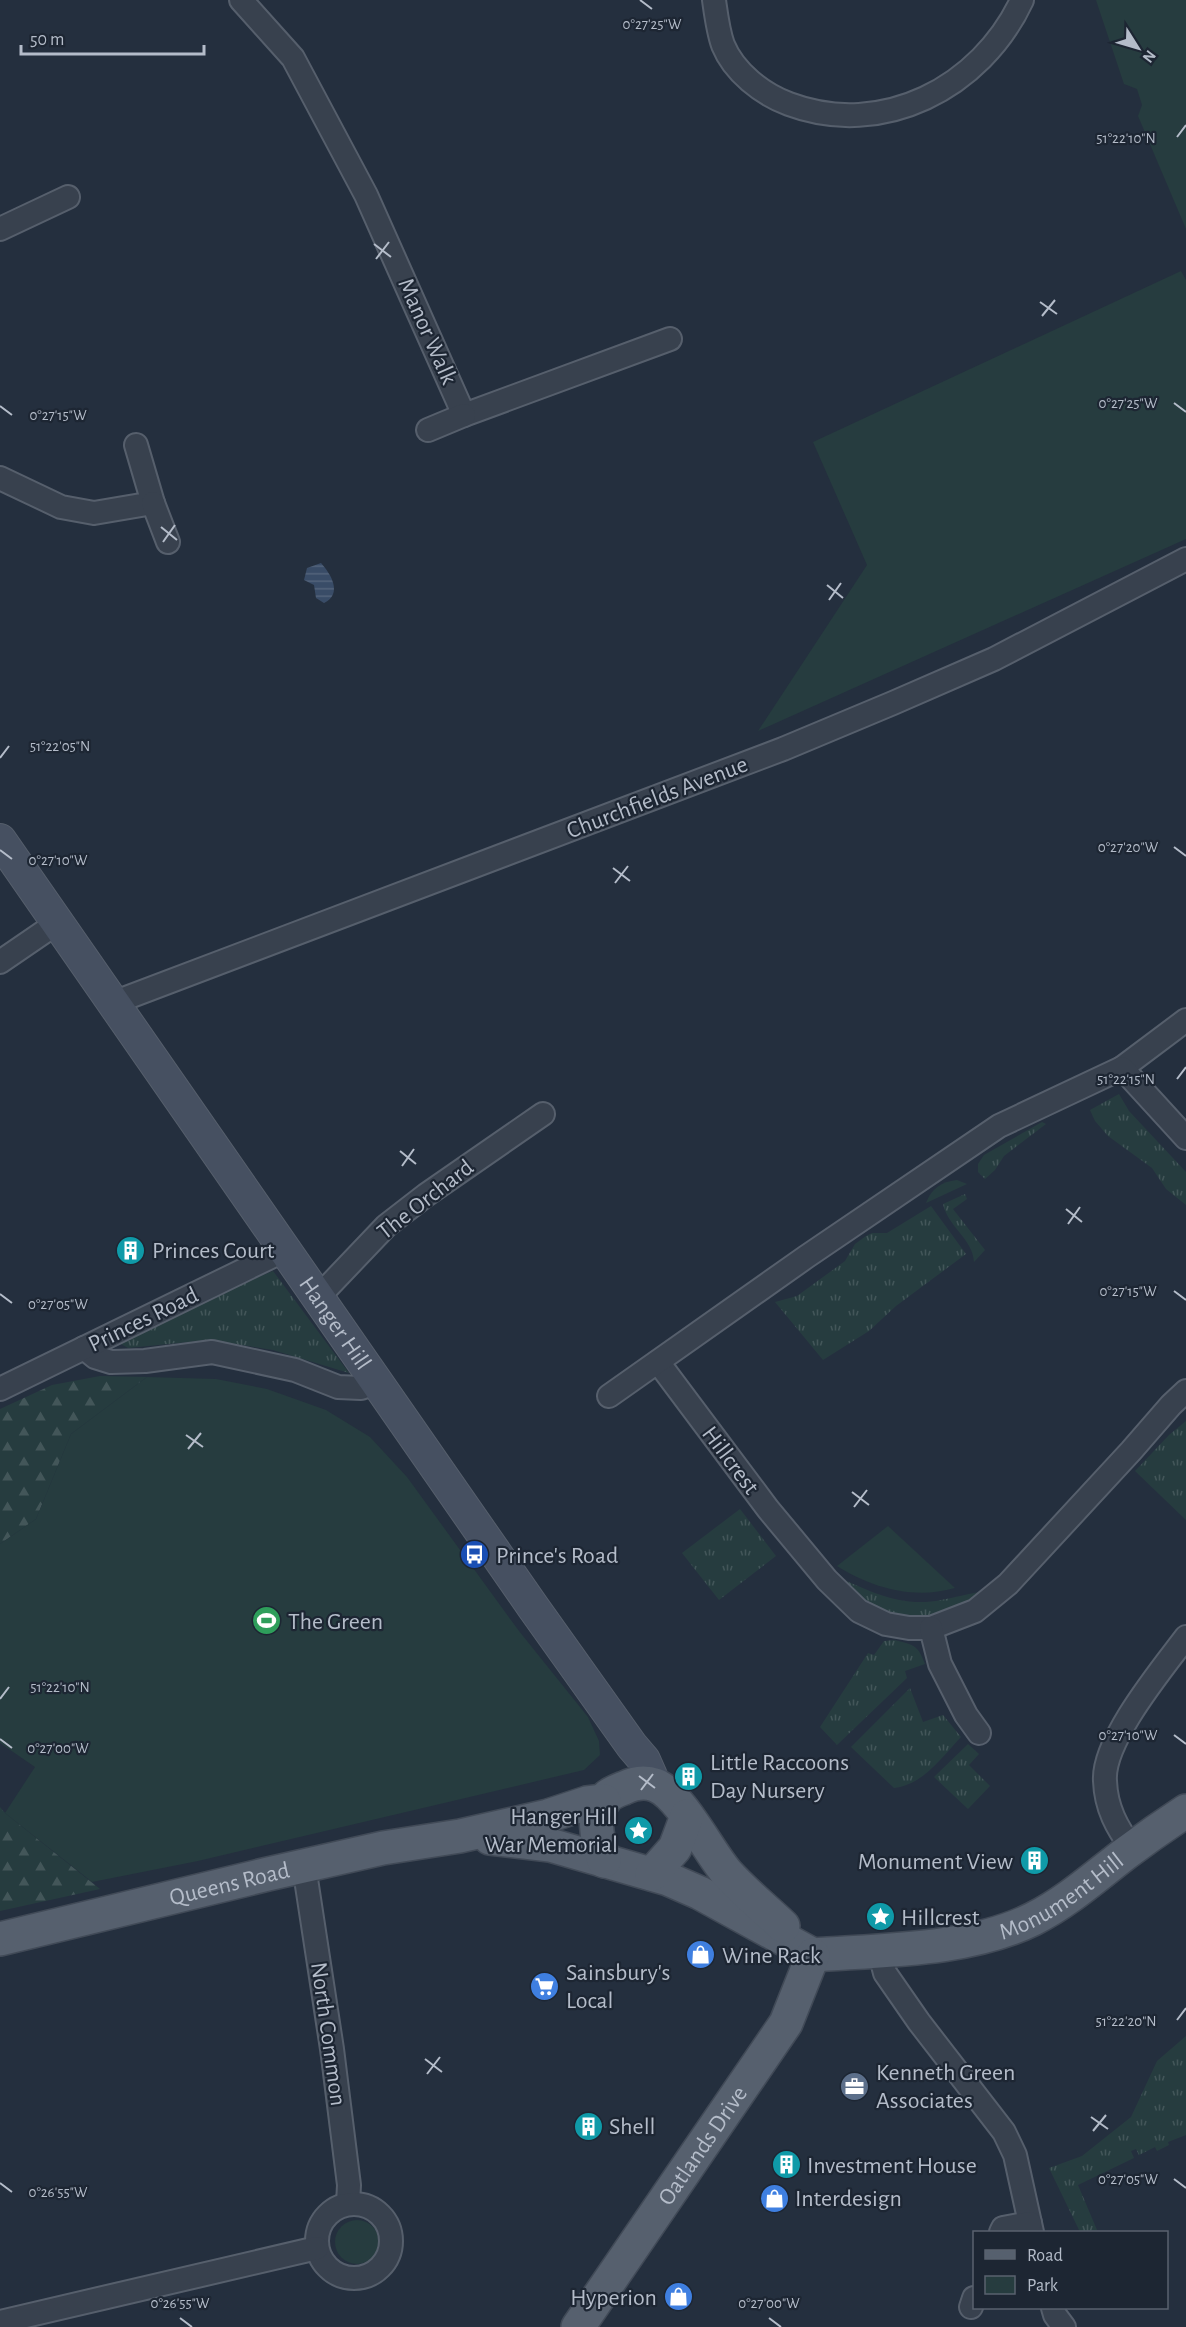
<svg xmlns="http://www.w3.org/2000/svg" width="1186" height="2327" viewBox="0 0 1186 2327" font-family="'Alegreya Sans',sans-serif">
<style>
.grass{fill:url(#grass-tufts)}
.forest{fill:url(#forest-firs)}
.green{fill:#263c3f}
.water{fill:url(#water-rules)}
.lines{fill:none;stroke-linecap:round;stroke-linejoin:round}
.minor-casing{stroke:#565f6c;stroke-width:26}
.secondary-casing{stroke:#565f6c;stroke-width:34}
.primary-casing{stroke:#414a57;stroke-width:36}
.minor{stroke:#38414e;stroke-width:22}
.secondary{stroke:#465061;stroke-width:32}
.primary{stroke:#56606e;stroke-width:33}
.ticks{fill:none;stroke:#b4bcc9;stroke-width:2}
.labels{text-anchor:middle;stroke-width:4.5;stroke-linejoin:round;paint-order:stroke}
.street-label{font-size:24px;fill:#b4bcc9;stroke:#1d2633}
.poi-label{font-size:24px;fill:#b4bcc9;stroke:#1d2633;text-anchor:start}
.ticks-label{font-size:15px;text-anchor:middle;fill:#b4bcc9;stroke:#1d2633;stroke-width:4.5;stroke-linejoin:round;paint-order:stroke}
</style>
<defs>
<pattern id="grass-tufts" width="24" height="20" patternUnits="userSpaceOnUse" patternTransform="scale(1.5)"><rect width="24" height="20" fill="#263c3f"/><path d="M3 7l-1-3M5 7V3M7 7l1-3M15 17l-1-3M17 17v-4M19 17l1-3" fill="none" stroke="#435659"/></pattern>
<pattern id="forest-firs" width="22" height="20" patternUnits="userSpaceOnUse" patternTransform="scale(1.5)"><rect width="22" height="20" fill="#263c3f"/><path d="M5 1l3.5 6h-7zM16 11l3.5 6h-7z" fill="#435659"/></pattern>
<pattern id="water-rules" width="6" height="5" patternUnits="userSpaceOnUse" patternTransform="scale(1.5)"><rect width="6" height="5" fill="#394c67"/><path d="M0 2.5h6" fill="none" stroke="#53647b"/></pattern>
</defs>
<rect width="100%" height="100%" fill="#242f3e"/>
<!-- grass -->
<g class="grass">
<polygon points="1119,1094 1129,1111 1186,1172 1186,1205 1166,1189 1152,1168 1108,1136 1095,1121 1090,1110"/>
<polygon points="1042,1122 1046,1124 1004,1156 995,1170 985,1179 978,1172 978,1164 984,1155"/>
<path d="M 957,1180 L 967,1184 L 926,1203 C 932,1188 941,1182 957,1180 Z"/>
<path d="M 965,1194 L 967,1199 L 953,1209 L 985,1250 L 974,1262 C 973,1239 948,1227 943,1204 Z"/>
<polygon points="931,1206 966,1254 896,1306 869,1331 823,1360 775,1302 797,1296 845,1261 855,1244 866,1236 872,1233 887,1233"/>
<polygon points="273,1271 349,1373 273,1350 209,1340 128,1348 121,1344 120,1339 124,1333"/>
<polygon points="1186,1421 1186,1520 1135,1471 1169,1435"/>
<polygon points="740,1509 776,1556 719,1600 682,1553"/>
<path d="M 834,1575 C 868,1591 902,1608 941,1600 C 955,1598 968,1593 982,1592 L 958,1609 L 937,1615 L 899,1615 L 861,1603 Z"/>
<path d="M 895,1640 C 914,1645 918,1645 925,1664 L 905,1671 L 907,1678 L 837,1745 L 820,1727 L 868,1653 L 874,1655 L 884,1641 Z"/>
<path d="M 910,1688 L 923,1722 L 943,1715 L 961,1737 C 943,1756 923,1785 894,1788 L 851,1747 Z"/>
<polygon points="968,1744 979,1754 969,1765 990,1786 968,1809 934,1777"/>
<polygon points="1186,2036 1186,2135 1168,2142 1169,2145 1157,2151 1155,2147 1139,2155 1136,2149 1131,2151 1134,2158 1078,2185 1097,2230 1080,2232 1049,2168 1082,2156 1131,2117 1157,2061"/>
</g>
<!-- forest -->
<g class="forest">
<polygon points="100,1376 147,1377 71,1434 36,1519 0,1544 0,1409 52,1385"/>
<polygon points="0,1807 5,1813 100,1889 0,1911"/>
</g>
<!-- green -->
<g class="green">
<polygon points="1096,0 1186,0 1186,229 1138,116 1142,105 1137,89 1124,84"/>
<polygon points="1181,271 1186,280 1186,539 758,731 867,565 813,442"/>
<polygon points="147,1377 216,1379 267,1389 326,1410 370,1437 407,1477 519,1631 588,1717 599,1741 600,1755 584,1770 198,1861 92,1882 5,1813 35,1767 0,1743 0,1544 36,1519 71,1434"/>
<path d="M 888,1526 L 955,1588 C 914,1600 872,1588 837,1566 Z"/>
<circle cx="357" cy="2242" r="22"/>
</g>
<!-- water -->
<path class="water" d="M 321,563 C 331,574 343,594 324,603 L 316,598 L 314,585 L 304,580 L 307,568 Z"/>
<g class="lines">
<defs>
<g id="minor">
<polyline points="241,0 293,58 366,195 464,415 670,339"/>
<path d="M 714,0 C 716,14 718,31 723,45 C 734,72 762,94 789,104 C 882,139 981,88 1022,0"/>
<polyline points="0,229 68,197"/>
<polyline points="428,430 464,415"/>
<polyline points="0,478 61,507 94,513 153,503 136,445"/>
<polyline points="153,503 168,542"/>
<polyline points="0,962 57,923"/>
<polyline points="113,1003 783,749 893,703 994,659 1186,559"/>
<polyline points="1122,1068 1186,1020"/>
<polyline points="315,1293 326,1289 386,1226 426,1195 543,1114"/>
<polyline points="84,1348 95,1357 111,1362 145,1361 212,1352 295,1370 338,1387 361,1388 377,1382"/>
<polyline points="658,1362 768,1509 827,1580 859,1611 886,1624 909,1628 931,1628 975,1611 1008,1584 1131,1451 1171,1405 1186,1391"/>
<polyline points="0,1389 285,1250"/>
<polyline points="609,1396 806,1257 999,1126 1122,1068 1186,1138"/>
<polyline points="931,1628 940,1664 966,1715 979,1733"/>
<path d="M 1132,1848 C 1117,1828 1106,1808 1105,1781 C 1102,1741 1162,1669 1186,1637"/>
<polyline points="304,1866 332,2049 349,2185 348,2204"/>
<polyline points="879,1950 885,1973 919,2022 1004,2132 1015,2155 1032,2232"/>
<circle cx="354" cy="2241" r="37"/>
<polyline points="1001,2232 1003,2228 1030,2223"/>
<polyline points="971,2307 974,2298"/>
<polyline points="1053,2308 1055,2315 1064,2327"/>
<polyline points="0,2322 317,2248"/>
</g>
<g id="secondary">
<path id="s1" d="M 0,840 L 533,1607 L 632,1746 L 644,1760 L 655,1785"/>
</g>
<g id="primary">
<polyline points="490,1838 550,1845 668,1879 700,1893 813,1955"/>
<path d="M 604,1861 C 598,1841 589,1813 608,1796 C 613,1792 619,1790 624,1788 C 634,1783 644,1781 655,1785 C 681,1795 708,1851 727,1873 C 744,1892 765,1909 783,1926"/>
<polyline points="652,1874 675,1848 687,1816"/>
<path id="s2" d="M 0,1939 L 268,1874 L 383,1848 L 460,1836 L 548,1816 L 587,1803 L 604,1801"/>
<path id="s3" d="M 813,1955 C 883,1950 968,1951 1033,1919 C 1067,1902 1096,1876 1126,1853 C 1146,1838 1166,1824 1186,1811"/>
<path id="s4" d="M 578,2327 L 786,2023 L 813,1955"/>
</g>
</defs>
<!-- minor casing -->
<use href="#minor" class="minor-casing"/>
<!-- secondary casing -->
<use href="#secondary" class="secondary-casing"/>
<!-- primary casing -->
<use href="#primary" class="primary-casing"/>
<!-- minor -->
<use href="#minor" class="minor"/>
<!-- secondary -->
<use href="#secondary" class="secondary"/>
<!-- primary -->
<use href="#primary" class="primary"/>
</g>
<!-- ticks -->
<path class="ticks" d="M 640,0 L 652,9M 1177,137 L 1186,125M 374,244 L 391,257M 376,259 L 389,242M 1040,302 L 1057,314M 1042,316 L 1055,300M 1174,403 L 1186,412M 0,406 L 12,415M 161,527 L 177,540M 163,542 L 175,525M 827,585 L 843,598M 829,600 L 841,583M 0,758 L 9,746M 1174,847 L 1186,856M 0,850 L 12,859M 613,868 L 630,881M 615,883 L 628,866M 1177,1079 L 1186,1067M 400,1151 L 416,1164M 402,1166 L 414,1149M 1066,1209 L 1082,1222M 1068,1224 L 1080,1207M 1174,1291 L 1186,1300M 0,1294 L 12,1303M 186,1435 L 203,1447M 188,1449 L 201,1433M 852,1492 L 869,1505M 854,1507 L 867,1490M 0,1699 L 9,1687M 1174,1735 L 1186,1744M 0,1739 L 12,1748M 639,1776 L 655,1788M 641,1790 L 653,1774M 1177,2020 L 1186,2008M 425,2059 L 442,2072M 427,2074 L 440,2057M 1091,2117 L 1108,2129M 1093,2131 L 1106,2115M 1174,2179 L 1186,2188M 0,2183 L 12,2192M 180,2318 L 192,2327M 769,2318 L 781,2327"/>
<!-- icons -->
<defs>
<symbol id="building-disc" viewBox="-11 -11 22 22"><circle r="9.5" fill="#0f9aa8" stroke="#1d2633"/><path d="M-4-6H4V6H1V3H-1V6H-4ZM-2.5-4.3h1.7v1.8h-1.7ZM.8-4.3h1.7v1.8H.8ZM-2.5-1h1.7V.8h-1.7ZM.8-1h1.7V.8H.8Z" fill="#fff"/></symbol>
<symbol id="bus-disc" viewBox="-11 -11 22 22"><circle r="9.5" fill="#1a4fb4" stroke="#1d2633"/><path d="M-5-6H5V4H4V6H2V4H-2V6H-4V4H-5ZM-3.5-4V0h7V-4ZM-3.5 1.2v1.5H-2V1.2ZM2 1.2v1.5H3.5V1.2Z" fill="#fff"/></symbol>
<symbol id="stadium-disc" viewBox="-11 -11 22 22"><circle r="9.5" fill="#2e9e5b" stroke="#1d2633"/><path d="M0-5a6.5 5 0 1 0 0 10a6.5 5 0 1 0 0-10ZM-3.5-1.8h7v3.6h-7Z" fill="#fff"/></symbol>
<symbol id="sight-disc" viewBox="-11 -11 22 22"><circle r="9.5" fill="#0f9aa8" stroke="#1d2633"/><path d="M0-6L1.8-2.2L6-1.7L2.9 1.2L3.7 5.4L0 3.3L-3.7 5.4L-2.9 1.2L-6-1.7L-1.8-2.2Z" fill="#fff"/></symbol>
<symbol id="shop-disc" viewBox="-11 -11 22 22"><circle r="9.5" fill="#3f7fe0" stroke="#1d2633"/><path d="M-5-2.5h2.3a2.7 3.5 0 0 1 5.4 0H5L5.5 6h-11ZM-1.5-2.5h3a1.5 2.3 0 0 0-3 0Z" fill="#fff"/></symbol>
<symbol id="supermarket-disc" viewBox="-11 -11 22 22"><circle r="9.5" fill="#3f7fe0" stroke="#1d2633"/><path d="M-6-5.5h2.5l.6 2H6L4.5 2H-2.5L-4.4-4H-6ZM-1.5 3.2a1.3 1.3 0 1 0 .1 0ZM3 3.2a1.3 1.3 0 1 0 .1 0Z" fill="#fff"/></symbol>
<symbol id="office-disc" viewBox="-11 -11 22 22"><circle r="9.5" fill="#5c6f8a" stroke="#1d2633"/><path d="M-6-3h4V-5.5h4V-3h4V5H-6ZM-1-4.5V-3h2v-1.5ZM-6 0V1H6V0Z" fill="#fff"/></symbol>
</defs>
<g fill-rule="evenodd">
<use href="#building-disc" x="114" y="1234" width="33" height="33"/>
<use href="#bus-disc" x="458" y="1538" width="33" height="33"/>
<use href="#stadium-disc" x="250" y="1604" width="33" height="33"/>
<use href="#building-disc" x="672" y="1760" width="33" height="33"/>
<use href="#sight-disc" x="622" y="1814" width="33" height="33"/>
<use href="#building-disc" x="1018" y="1844" width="33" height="33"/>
<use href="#sight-disc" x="864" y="1900" width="33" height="33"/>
<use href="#shop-disc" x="684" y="1938" width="33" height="33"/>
<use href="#supermarket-disc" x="528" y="1970" width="33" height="33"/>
<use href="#office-disc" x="838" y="2070" width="33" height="33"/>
<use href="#building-disc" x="572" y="2110" width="33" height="33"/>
<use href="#building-disc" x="770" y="2148" width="33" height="33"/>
<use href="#shop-disc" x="758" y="2182" width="33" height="33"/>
<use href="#shop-disc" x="662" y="2280" width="33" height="33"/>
</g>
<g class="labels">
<!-- street labels -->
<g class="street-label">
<text transform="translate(428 331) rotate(66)" y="8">Manor Walk</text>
<text transform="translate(657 797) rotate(-21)" y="8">Churchfields Avenue</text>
<text transform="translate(425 1199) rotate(-38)" y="8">The Orchard</text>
<text transform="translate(143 1319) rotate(-26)" y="8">Princes Road</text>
<text dy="8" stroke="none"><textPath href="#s1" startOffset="588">Hanger Hill</textPath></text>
<text transform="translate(731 1460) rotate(53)" y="8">Hillcrest</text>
<text dy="8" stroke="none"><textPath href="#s2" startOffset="236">Queens Road</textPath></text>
<text dy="8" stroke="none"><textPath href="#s3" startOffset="260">Monument Hill</textPath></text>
<text transform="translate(329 2034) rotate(82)" y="8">North Common</text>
<text dy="8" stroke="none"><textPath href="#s4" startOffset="220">Oatlands Drive</textPath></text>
</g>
<!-- poi labels -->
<g class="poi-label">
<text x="152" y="1258">Princes Court</text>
<text x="496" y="1563">Prince's Road</text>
<text x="288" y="1629">The Green</text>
<text x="710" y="1770">Little Raccoons<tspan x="710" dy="28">Day Nursery</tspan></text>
<text x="618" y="1824" text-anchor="end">Hanger Hill<tspan x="618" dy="28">War Memorial</tspan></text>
<text x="1013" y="1869" text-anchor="end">Monument View</text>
<text x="901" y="1925">Hillcrest</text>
<text x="722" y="1963">Wine Rack</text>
<text x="566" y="1980">Sainsbury's<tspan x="566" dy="28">Local</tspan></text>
<text x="876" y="2080">Kenneth Green<tspan x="876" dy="28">Associates</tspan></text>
<text x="609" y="2134">Shell</text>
<text x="807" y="2173">Investment House</text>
<text x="795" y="2206">Interdesign</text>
<text x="657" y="2305" text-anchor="end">Hyperion</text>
</g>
</g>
<g class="ticks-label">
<text x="652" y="29">0°27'25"W</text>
<text x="1126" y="143">51°22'10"N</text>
<text x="1128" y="408">0°27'25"W</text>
<text x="58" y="420">0°27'15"W</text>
<text x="60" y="751">51°22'05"N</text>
<text x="1128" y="852">0°27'20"W</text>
<text x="58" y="865">0°27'10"W</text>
<text x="1126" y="1084">51°22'15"N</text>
<text x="1128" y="1296">0°27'15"W</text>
<text x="58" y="1309">0°27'05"W</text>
<text x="60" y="1692">51°22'10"N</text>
<text x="1128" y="1740">0°27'10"W</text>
<text x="58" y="1753">0°27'00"W</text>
<text x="1126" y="2026">51°22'20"N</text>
<text x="1128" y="2184">0°27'05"W</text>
<text x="58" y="2197">0°26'55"W</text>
<text x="180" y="2308">0°26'55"W</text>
<text x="769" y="2308">0°27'00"W</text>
</g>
<!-- legend -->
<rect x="973" y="2231" width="195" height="78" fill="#1d2633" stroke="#59626f" stroke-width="1.5"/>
<rect x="985" y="2250" width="30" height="9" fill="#56606e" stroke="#59626f" stroke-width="1.5"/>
<text x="1027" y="2261" font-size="18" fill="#b4bcc9">Road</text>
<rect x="985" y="2276" width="30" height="18" fill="#263c3f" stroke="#59626f" stroke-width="1.5"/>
<text x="1027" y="2291" font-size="18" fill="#b4bcc9">Park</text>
<!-- north arrow -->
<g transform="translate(1138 48) rotate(127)" stroke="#1d2633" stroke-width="4.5" paint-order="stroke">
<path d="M0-4.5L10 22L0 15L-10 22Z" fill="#b4bcc9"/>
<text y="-9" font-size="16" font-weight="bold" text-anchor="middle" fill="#b4bcc9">N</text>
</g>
<!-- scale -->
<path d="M21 45v9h183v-9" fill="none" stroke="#b4bcc9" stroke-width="3"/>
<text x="30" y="45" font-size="18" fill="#b4bcc9" stroke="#1d2633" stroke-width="4.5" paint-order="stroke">50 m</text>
</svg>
